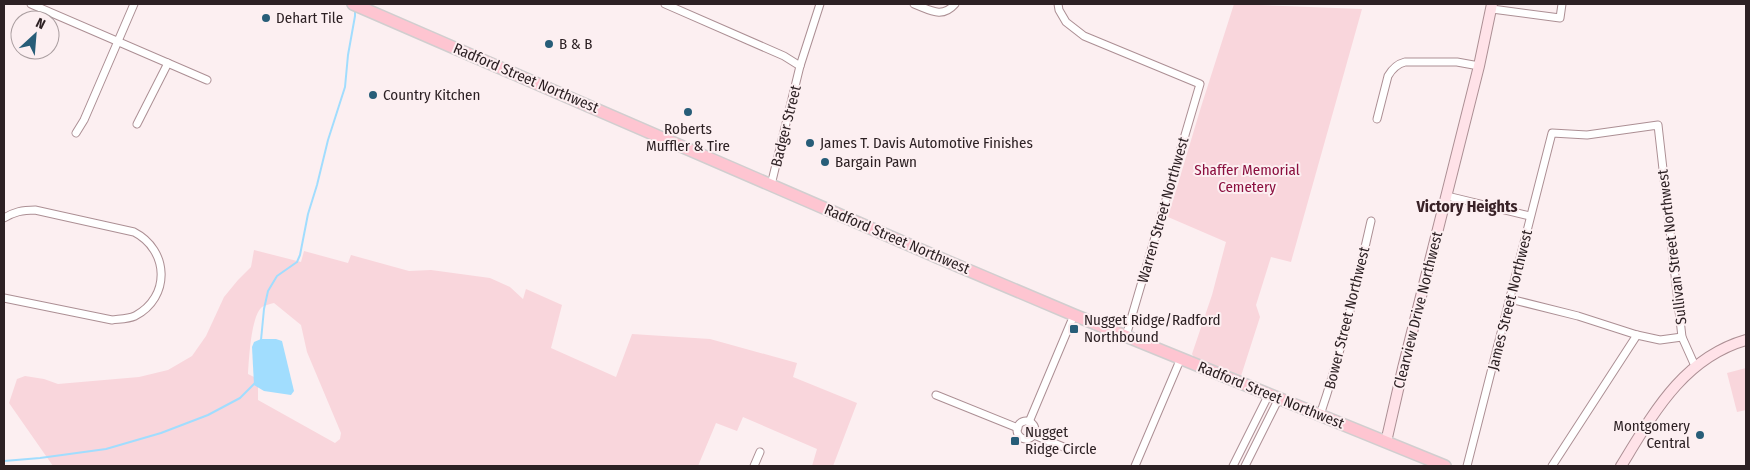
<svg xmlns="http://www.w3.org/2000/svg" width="1750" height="470" font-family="'Fira Sans Condensed',sans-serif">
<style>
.green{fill:#f9d6dc;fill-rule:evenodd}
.water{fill:#a1ddfe}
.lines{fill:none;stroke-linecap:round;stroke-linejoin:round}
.stream{stroke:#a1ddfe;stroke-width:2}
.street-casing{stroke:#ac8f94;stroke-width:9}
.secondary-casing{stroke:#ac8f94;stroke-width:12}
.primary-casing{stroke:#d1cecf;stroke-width:14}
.street{stroke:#fff;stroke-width:7}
.secondary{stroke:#ffe2e8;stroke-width:10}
.primary{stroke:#fec5d1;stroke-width:11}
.poi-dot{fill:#275d78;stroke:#fceff1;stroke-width:2}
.labels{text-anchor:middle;stroke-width:4;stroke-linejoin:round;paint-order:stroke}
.poi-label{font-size:15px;fill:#2d2124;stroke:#fceff1;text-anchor:start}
.street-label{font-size:15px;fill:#2d2124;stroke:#fceff1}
.park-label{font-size:15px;fill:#8b0f3f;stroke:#fceff1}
.neighbourhood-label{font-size:16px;font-weight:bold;fill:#392227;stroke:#fceff1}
</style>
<rect width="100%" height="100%" fill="#fceff1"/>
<g class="green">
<polygon points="1234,4 1362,9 1291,262 1271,257 1256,305 1260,317 1241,376 1194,357 1192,354 1212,295 1226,242 1168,217 1201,107"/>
<path d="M254 250 301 262 304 251 348 263 351 255 409 271 431 270 490 278 510 287 523 299 526 289 562 305 551 348 616 377 632 334 710 339 797 363 793 377 857 403 833 466H812L817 449 743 417 737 431 716 423 698 466H53L9 403 17 379 25 376 44 379 58 384 139 377 168 370 192 356 206 336 224 297 238 280 251 267ZM274 303 301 325 307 352 341 433 340 439 335 443 258 400V379L248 374C249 359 251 316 262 307 265 305 270 304 274 303Z"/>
<polygon points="1746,368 1746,410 1737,412 1727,373"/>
</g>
<polygon class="water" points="261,339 276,339 282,341 294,391 291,395 264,391 254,385 252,347 254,342"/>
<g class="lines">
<g class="stream">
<polyline points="261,340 264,309 268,291 277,276 297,262 300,255 308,214 317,185 328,140 345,87 348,55 355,16 355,9"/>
<polyline points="4,461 40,458 106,449 161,433 208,415 240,398 255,383"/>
</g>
<defs>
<g id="street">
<polyline points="31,4 207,80"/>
<polyline points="665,4 784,56 800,66"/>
<path d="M914 4C930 10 942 19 955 4"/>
<polyline points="1058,4 1059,10 1066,22 1084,36 1200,84 1126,336"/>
<polyline points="1492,9 1560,18 1562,4"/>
<path d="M1377 119 1388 76C1392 69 1397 64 1405 62H1457L1479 66"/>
<polyline points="137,124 168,63"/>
<polyline points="76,133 84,120 134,4"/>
<polyline points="771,185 800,66 820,4"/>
<polyline points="1447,196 1530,216"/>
<path d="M4 218C14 212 22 210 35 210L134 232C169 250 171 297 135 316 128 319 119 319 112 320L4 298"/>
<polyline points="1510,299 1578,316 1637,335 1660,340 1682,337"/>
<polyline points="936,395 1018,428"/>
<path d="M1320 415C1342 351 1356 286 1371 221"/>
<circle cx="1026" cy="430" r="9"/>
<polyline points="1029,422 1074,315"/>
<polyline points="1034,435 1071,450"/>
<polyline points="754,466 760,452"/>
<polyline points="1135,466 1181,358"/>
<polyline points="1233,466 1269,394"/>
<polyline points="1245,466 1279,398"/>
<polyline points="1467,466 1552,133 1587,135 1658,125 1682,337 1695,366"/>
<polyline points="1552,466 1637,335"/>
</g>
<g id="secondary">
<polyline points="1386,442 1403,368 1479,66 1492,4"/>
<path d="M1621 466C1653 414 1683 358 1746 340"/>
</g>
<polyline id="primary" points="353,4 937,257 1074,315 1445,466"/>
</defs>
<use href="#street" class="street-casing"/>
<use href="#secondary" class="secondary-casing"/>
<use href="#primary" class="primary-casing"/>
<use href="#street" class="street"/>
<use href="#secondary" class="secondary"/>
<use href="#primary" class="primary"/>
</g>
<g class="poi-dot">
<circle cx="266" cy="18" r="5"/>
<circle cx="549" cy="44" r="5"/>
<circle cx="373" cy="95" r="5"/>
<circle cx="688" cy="112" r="5"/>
<circle cx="810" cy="143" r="5"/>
<circle cx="825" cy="162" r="5"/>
<rect x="1069" y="324" width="10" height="10" rx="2.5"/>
<circle cx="1700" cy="435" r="5"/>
<rect x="1010" y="436" width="10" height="10" rx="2.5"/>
</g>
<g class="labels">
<g class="poi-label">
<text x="276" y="23">Dehart Tile</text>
<text x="559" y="49">B &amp; B</text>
<text x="383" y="100">Country Kitchen</text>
<text x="688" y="134" text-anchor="middle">Roberts<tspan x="688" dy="17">Muffler &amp; Tire</tspan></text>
<text x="820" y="148">James T. Davis Automotive Finishes</text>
<text x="835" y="167">Bargain Pawn</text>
<text x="1084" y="325">Nugget Ridge/Radford<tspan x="1084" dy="17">Northbound</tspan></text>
<text x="1690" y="431" text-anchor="end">Montgomery<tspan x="1690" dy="17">Central</tspan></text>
<text x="1025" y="437">Nugget<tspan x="1025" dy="17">Ridge Circle</tspan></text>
</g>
<g class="street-label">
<text transform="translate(526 78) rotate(23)" y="5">Radford Street Northwest</text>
<text transform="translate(786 126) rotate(-76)" y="5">Badger Street</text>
<text transform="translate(1163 210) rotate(-74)" y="5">Warren Street Northwest</text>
<text transform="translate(897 239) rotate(23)" y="5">Radford Street Northwest</text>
<text transform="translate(1672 247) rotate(-97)" y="5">Sullivan Street Northwest</text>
<text transform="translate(1510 300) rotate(-76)" y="5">James Street Northwest</text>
<text transform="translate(1418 310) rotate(-76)" y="5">Clearview Drive Northwest</text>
<text transform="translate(1347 318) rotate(-76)" y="5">Bower Street Northwest</text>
<text transform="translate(1271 395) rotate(22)" y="5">Radford Street Northwest</text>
</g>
<g class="park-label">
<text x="1247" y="175">Shaffer Memorial<tspan x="1247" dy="17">Cemetery</tspan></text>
</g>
<g class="neighbourhood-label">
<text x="1467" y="212">Victory Heights</text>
</g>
</g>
<rect width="1750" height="470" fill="none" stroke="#2d2124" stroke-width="10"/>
<g transform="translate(35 35) rotate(26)"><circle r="24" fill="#fceff1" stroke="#a99d9f"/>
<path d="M0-4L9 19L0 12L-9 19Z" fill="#275d78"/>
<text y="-8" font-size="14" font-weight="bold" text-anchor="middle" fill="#2d2124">N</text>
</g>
</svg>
